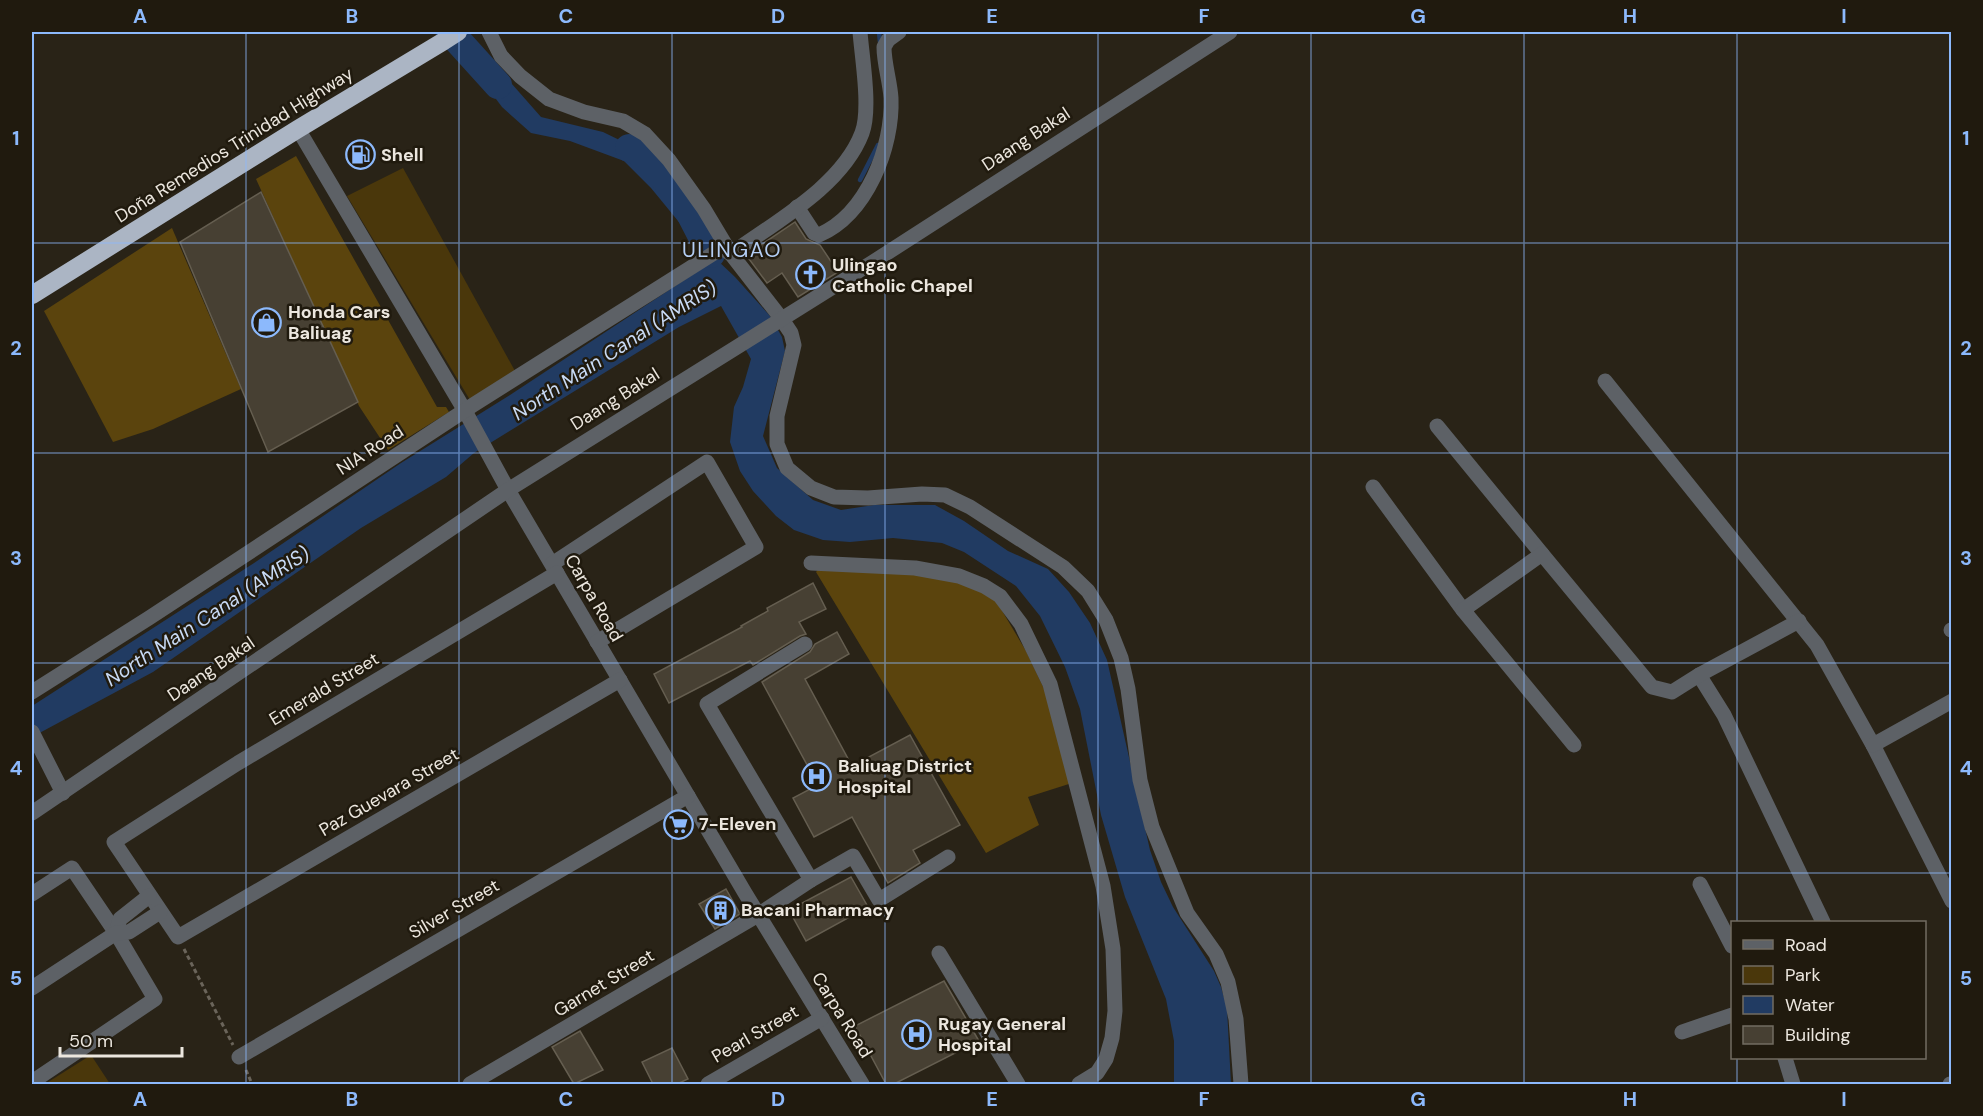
<svg xmlns="http://www.w3.org/2000/svg" width="1983" height="1116" font-family="'DM Sans',sans-serif">
<style>
.green{fill:#4a370b}
.forest{fill:#5b440d}
.water{fill:#213b62}
.lines{fill:none;stroke-linecap:round;stroke-linejoin:round}
.stream{stroke:#213b62;stroke-width:4.5}
.river{stroke:#213b62;stroke-width:28}
.building{fill:#474033;stroke:#655e50;stroke-width:1.5}
.path{stroke:#6a645a;stroke-width:3;stroke-dasharray:4.5 3;stroke-linecap:butt}
.minor{stroke:#5d6166;stroke-width:15}
.highway{stroke:#abb5c4;stroke-width:18}
.grid{fill:none;stroke:#8cb9fc;stroke-width:1.5;stroke-opacity:0.55}
.labels{text-anchor:middle;stroke-width:5;stroke-linejoin:round;paint-order:stroke}
.street-label{font-size:18px;fill:#ece7df;stroke:#201a0e}
.poi-label{font-size:18px;font-weight:bold;fill:#ece7df;stroke:#201a0e;text-anchor:start}
.water-label{font-size:20px;font-style:italic;fill:#c8daf5;stroke:#201a0e}
.quarter-label{font-size:21px;letter-spacing:1.5px;fill:#b4cef4;stroke:#201a0e}
.neatline{fill:none;stroke:#8cb9fc;stroke-width:2}
.grid-label{font-size:20px;text-anchor:middle;font-weight:bold;fill:#8cb9fc}
</style>
<rect width="100%" height="100%" fill="#292317"/>
<g class="green">
<polygon points="403,168 515,371 470,400 347,196"/>
<polygon points="91,1055 110,1084 45,1084"/>
</g>
<g class="forest">
<polygon points="296,156 437,407 446,407 449,412 388,450 359,406 256,179"/>
<polygon points="172,228 241,389 153,429 113,442 44,311"/>
<polygon points="826,561 884,563 989,589 1026,651 1060,722 1072,783 1028,797 1039,825 986,853 816,572"/>
</g>
<polygon class="water" points="482,50 541,117 603,132 642,151 699,227 716,259 735,277 770,316 782,337 785,351 763,436 777,468 813,500 841,510 874,505 935,505 964,521 1008,551 1048,569 1069,592 1090,623 1107,660 1150,850 1161,882 1173,907 1214,971 1221,987 1227,1008 1231,1084 1174,1084 1174,1041 1166,999 1125,897 1101,815 1080,709 1065,667 1040,616 1016,586 964,552 942,543 893,538 850,542 823,540 794,530 776,516 753,491 740,471 730,442 734,407 743,387 751,359 721,306 679,327 474,453 446,477 361,528 153,672 32,737 32,706 257,561 401,463 510,395 707,265 701,249 651,188 624,161 570,141 531,133 502,107 466,59"/>
<g class="lines">
<g class="stream">
<polyline points="879,32 880,42"/>
<polyline points="860,180 878,145"/>
</g>
<g class="river">
<polyline points="450,32 498,85"/>
<polyline points="629,148 638,151 681,196 711,254"/>
</g>
</g>
<g class="building">
<polygon points="261,192 358,402 268,452 180,242"/>
<polygon points="795,222 806,239 820,245 838,272 798,297 782,273 767,283 746,255"/>
<polygon points="813,583 826,609 799,622 806,634 800,636 753,665 750,661 669,703 654,674 742,627 741,626 768,611 767,608"/>
<polygon points="837,632 849,654 805,679 852,766 910,735 960,825 913,850 920,863 888,883 852,817 814,837 793,798 818,785 762,682 810,652 815,644"/>
<polygon points="851,877 868,907 806,941 789,910"/>
<polygon points="726,889 740,914 715,929 699,904"/>
<polygon points="944,981 979,1041 894,1084 886,1084 855,1026"/>
<polygon points="580,1031 603,1070 574,1084 552,1047"/>
<polygon points="672,1048 688,1079 677,1084 653,1084 642,1062"/>
</g>
<g class="lines">
<g class="path">
<polyline points="184,949 233,1045"/>
<polyline points="246,1070 252,1084"/>
</g>
<g class="minor">
<polyline points="489,32 501,56 520,76 549,99 584,112 623,121 645,134 669,160 704,209 731,254 781,318 791,333 794,345 777,416 777,444 787,468 811,488 834,497 868,498 922,494 945,495 970,507 1063,567 1088,591 1106,620 1121,658 1128,689 1140,780 1152,827 1187,913 1216,954 1228,982 1236,1019 1241,1084"/>
<polyline points="298,129 465,411 508,490 745,893 862,1084"/>
<path d="M797 207 814 233 819 235C867 214 893 147 891 98 890 81 884 64 884 47L888 40 899 32"/>
<polyline points="1605,381 1817,645 1873,745 1952,901"/>
<polyline points="1437,426 1542,554"/>
<polyline points="1373,487 1463,610"/>
<polyline points="811,563 915,568 959,576 984,586 1000,596 1021,624 1050,684 1103,886 1113,949 1115,1011 1112,1038 1106,1059 1097,1073 1079,1084"/>
<polyline points="552,564 707,462 756,547 597,642"/>
<polyline points="557,573 238,763 114,842 178,937 620,680"/>
<polyline points="1951,630 1952,630"/>
<polyline points="805,644 707,704 811,880"/>
<polyline points="1699,675 1724,715 1823,922"/>
<path d="M32 692 149 618 473 405 722 248 731 254C775 222 842 186 862 133 871 109 862 58 860 32"/>
<polyline points="32,732 63,793"/>
<polyline points="1574,745 1463,610 1542,554 1652,687 1672,692 1699,675 1799,621"/>
<polyline points="1873,745 1952,701"/>
<polyline points="32,813 508,490 873,262 1230,32"/>
<polyline points="1700,884 1732,946"/>
<polyline points="32,894 72,868 116,933 155,999 32,1082"/>
<polyline points="116,933 120,919 149,896"/>
<polyline points="939,953 1018,1084"/>
<polyline points="32,988 116,933 129,932 160,912"/>
<polyline points="1682,1032 1732,1015"/>
<polyline points="239,1057 688,796"/>
<polyline points="1785,1058 1793,1084"/>
<polyline points="470,1084 758,915 811,880 853,856 879,900 948,857"/>
<polyline points="708,1084 822,1018"/>
<polyline points="1950,1084 1952,1084"/>
</g>
<polyline class="highway" points="32,295 298,129 444,41 458,32"/>
</g>
<path class="grid" d="M246 32V1084M459 32V1084M672 32V1084M885 32V1084M1098 32V1084M1311 32V1084M1524 32V1084M1737 32V922M32 243H1952M32 453H1952M32 663H1952M32 873H1952M1737 1058V1084"/>
<defs>
<symbol id="fuel-ring" viewBox="-11 -11 22 22"><circle r="9.5" fill="#201a0e" stroke="#8cb9fc" stroke-width="1.5"/><path d="M-5.5-6h7V0h2V4h1.3V-2.5L3-4.5l.8-.8L6-3V5H2.5V1h-1V6h-7ZM-4.2-4.7v3.2H.2V-4.7Z" fill="#8cb9fc"/></symbol>
<symbol id="church-ring" viewBox="-11 -11 22 22"><circle r="9.5" fill="#201a0e" stroke="#8cb9fc" stroke-width="1.5"/><path d="M-1.2-6h2.4v3.5h3.3v2.4h-3.3V6h-2.4V-.1h-3.3v-2.4h3.3Z" fill="#8cb9fc"/></symbol>
<symbol id="shop-ring" viewBox="-11 -11 22 22"><circle r="9.5" fill="#201a0e" stroke="#8cb9fc" stroke-width="1.5"/><path d="M-5-2.5h2.3a2.7 3.5 0 0 1 5.4 0H5L5.5 6h-11ZM-1.5-2.5h3a1.5 2.3 0 0 0-3 0Z" fill="#8cb9fc"/></symbol>
<symbol id="hospital-ring" viewBox="-11 -11 22 22"><circle r="9.5" fill="#201a0e" stroke="#8cb9fc" stroke-width="1.5"/><path d="M-5-5h3v3.5h4V-5h3V5h-3V1.5h-4V5h-3Z" fill="#8cb9fc"/></symbol>
<symbol id="supermarket-ring" viewBox="-11 -11 22 22"><circle r="9.5" fill="#201a0e" stroke="#8cb9fc" stroke-width="1.5"/><path d="M-6-5.5h2.5l.6 2H6L4.5 2H-2.5L-4.4-4H-6ZM-1.5 3.2a1.3 1.3 0 1 0 .1 0ZM3 3.2a1.3 1.3 0 1 0 .1 0Z" fill="#8cb9fc"/></symbol>
<symbol id="building-ring" viewBox="-11 -11 22 22"><circle r="9.5" fill="#201a0e" stroke="#8cb9fc" stroke-width="1.5"/><path d="M-4-6H4V6H1V3H-1V6H-4ZM-2.5-4.3h1.7v1.8h-1.7ZM.8-4.3h1.7v1.8H.8ZM-2.5-1h1.7V.8h-1.7ZM.8-1h1.7V.8H.8Z" fill="#8cb9fc"/></symbol>
</defs>
<g fill-rule="evenodd">
<use href="#fuel-ring" x="344" y="138" width="33" height="33"/>
<use href="#church-ring" x="794" y="258" width="33" height="33"/>
<use href="#shop-ring" x="250" y="306" width="33" height="33"/>
<use href="#hospital-ring" x="800" y="760" width="33" height="33"/>
<use href="#supermarket-ring" x="662" y="808" width="33" height="33"/>
<use href="#building-ring" x="704" y="894" width="33" height="33"/>
<use href="#hospital-ring" x="900" y="1018" width="33" height="33"/>
</g>
<g class="labels">
<g class="street-label">
<text transform="translate(1026 139) rotate(-33)" y="6">Daang Bakal</text>
<text transform="translate(234 145) rotate(-32)" y="6">Doña Remedios Trinidad Highway</text>
<text transform="translate(615 399) rotate(-32)" y="6">Daang Bakal</text>
<text transform="translate(370 450) rotate(-33)" y="6">NIA Road</text>
<text transform="translate(594 598) rotate(60)" y="6">Carpa Road</text>
<text transform="translate(211 669) rotate(-34)" y="6">Daang Bakal</text>
<text transform="translate(324 689) rotate(-31)" y="6">Emerald Street</text>
<text transform="translate(389 792) rotate(-30)" y="6">Paz Guevara Street</text>
<text transform="translate(454 909) rotate(-30)" y="6">Silver Street</text>
<text transform="translate(604 983) rotate(-31)" y="6">Garnet Street</text>
<text transform="translate(842 1015) rotate(58)" y="6">Carpa Road</text>
<text transform="translate(755 1034) rotate(-30)" y="6">Pearl Street</text>
</g>
<g class="poi-label">
<text x="381" y="161">Shell</text>
<text x="832" y="271">Ulingao<tspan x="832" dy="21">Catholic Chapel</tspan></text>
<text x="288" y="318">Honda Cars<tspan x="288" dy="21">Baliuag</tspan></text>
<text x="838" y="772">Baliuag District<tspan x="838" dy="21">Hospital</tspan></text>
<text x="699" y="830">7-Eleven</text>
<text x="741" y="916">Bacani Pharmacy</text>
<text x="938" y="1030">Rugay General<tspan x="938" dy="21">Hospital</tspan></text>
</g>
<g class="water-label">
<text transform="translate(614 350) rotate(-33)" y="7">North Main Canal (AMRIS)</text>
<text transform="translate(207 616) rotate(-33)" y="7">North Main Canal (AMRIS)</text>
</g>
<g class="quarter-label">
<text x="732" y="257">ULINGAO</text>
</g>
</g>
<rect width="1983" height="1116" fill="none" stroke="#201a0e" stroke-width="66"/>
<rect x="1731" y="921" width="195" height="138" fill="#201a0e" stroke="#726c62" stroke-width="1.5"/>
<rect x="1743" y="940" width="30" height="9" fill="#5d6166" stroke="#726c62" stroke-width="1.5"/>
<text x="1785" y="951" font-size="18" fill="#ece7df">Road</text>
<rect x="1743" y="966" width="30" height="18" fill="#4a370b" stroke="#726c62" stroke-width="1.5"/>
<text x="1785" y="981" font-size="18" fill="#ece7df">Park</text>
<rect x="1743" y="996" width="30" height="18" fill="#213b62" stroke="#726c62" stroke-width="1.5"/>
<text x="1785" y="1011" font-size="18" fill="#ece7df">Water</text>
<rect x="1743" y="1026" width="30" height="18" fill="#474033" stroke="#726c62" stroke-width="1.5"/>
<text x="1785" y="1041" font-size="18" fill="#ece7df">Building</text>
<path d="M60 1047v9h122v-9" fill="none" stroke="#ece7df" stroke-width="3"/>
<text x="69" y="1047" font-size="18" fill="#ece7df" stroke="#201a0e" stroke-width="4.5" paint-order="stroke">50 m</text>
<rect x="33" y="33" width="1917" height="1050" class="neatline"/>
<g class="grid-label">
<text x="140" y="23">A</text>
<text x="352" y="23">B</text>
<text x="566" y="23">C</text>
<text x="778" y="23">D</text>
<text x="992" y="23">E</text>
<text x="1204" y="23">F</text>
<text x="1418" y="23">G</text>
<text x="1630" y="23">H</text>
<text x="1844" y="23">I</text>
<text x="16" y="145">1</text>
<text x="1966" y="145">1</text>
<text x="16" y="355">2</text>
<text x="1966" y="355">2</text>
<text x="16" y="565">3</text>
<text x="1966" y="565">3</text>
<text x="16" y="775">4</text>
<text x="1966" y="775">4</text>
<text x="16" y="985">5</text>
<text x="1966" y="985">5</text>
<text x="140" y="1106">A</text>
<text x="352" y="1106">B</text>
<text x="566" y="1106">C</text>
<text x="778" y="1106">D</text>
<text x="992" y="1106">E</text>
<text x="1204" y="1106">F</text>
<text x="1418" y="1106">G</text>
<text x="1630" y="1106">H</text>
<text x="1844" y="1106">I</text>
</g>
</svg>
